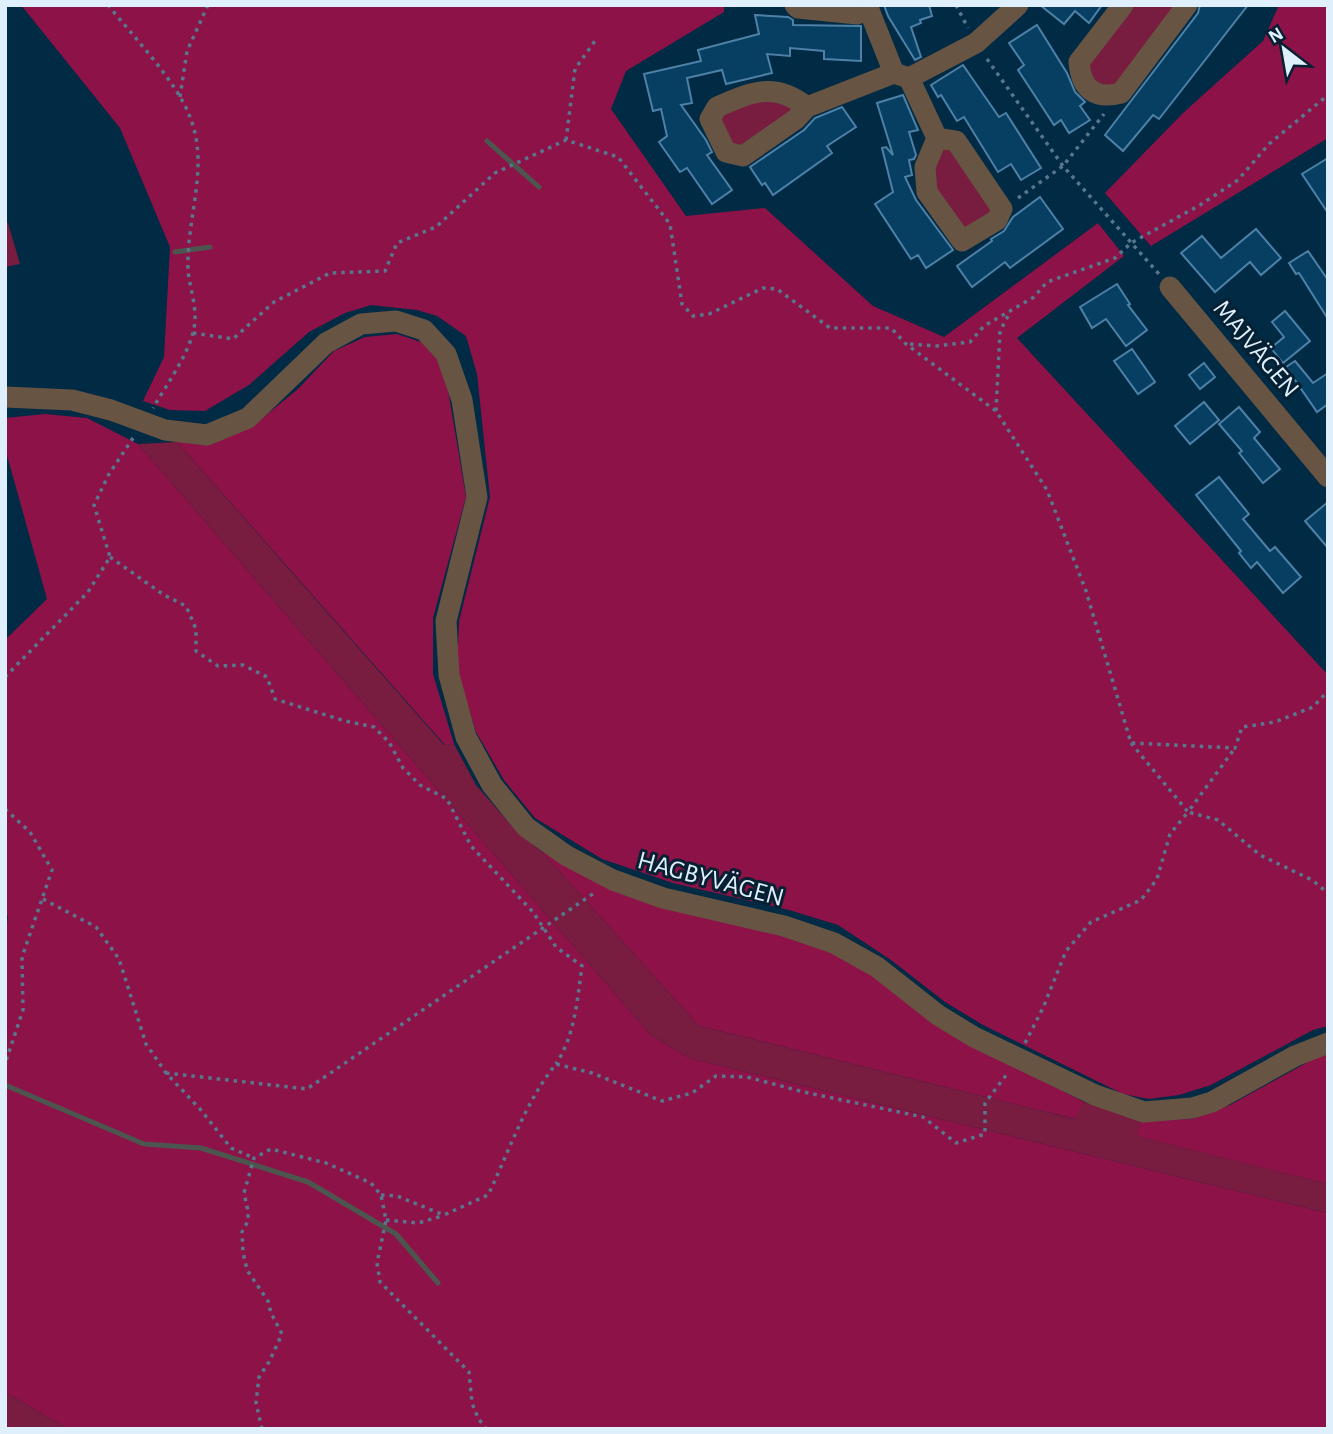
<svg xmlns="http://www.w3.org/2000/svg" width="1333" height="1434" font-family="'Alegreya Sans',sans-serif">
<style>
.green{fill:#781d3f}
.forest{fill:#8d1247}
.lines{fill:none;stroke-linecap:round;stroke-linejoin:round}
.stream{stroke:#4d564e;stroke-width:5}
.building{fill:#063f61;stroke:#4e81a7;stroke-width:2}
.path{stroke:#58778c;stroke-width:3.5;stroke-dasharray:3.5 5;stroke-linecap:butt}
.minor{stroke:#675443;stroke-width:21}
.labels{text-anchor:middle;stroke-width:6;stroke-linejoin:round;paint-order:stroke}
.street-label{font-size:26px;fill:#dfeffb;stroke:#052032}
</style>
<rect width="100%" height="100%" fill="#012a44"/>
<g class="green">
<polygon points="1123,5 1187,5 1121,93 1080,76"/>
<polygon points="792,95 796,119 726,152 717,107"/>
<polygon points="937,138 956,141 1002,209 962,241 927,192"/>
<polygon points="5,223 8,223 20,264 5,267"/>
<polygon points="177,442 444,745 454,744 476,785 518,833 540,850 699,1026 1074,1119 1084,1102 1141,1120 1138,1136 1328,1184 1328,1213 689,1058 651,1035 138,444"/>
<polygon points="5,1392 68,1429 5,1429"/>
</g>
<g class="forest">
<polygon points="21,5 724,5 724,12 626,71 611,109 686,216 765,208 873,306 944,337 1098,223 1124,256 1017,338 1328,675 1328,1026 1313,1030 1211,1085 1179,1095 1149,1099 1123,1094 983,1025 945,1002 891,960 838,925 789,910 673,883 602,859 535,818 504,780 476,732 457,670 459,621 490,497 477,374 466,336 437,316 417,310 371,305 345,313 309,332 249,385 205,411 170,410 143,401 164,357 170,247 120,128"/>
<polygon points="1279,5 1328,5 1328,138 1151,246 1105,193 1183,113 1263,41"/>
<polygon points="397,334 421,342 437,359 447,384 466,497 433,618 433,674 454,744 445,745 177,442 217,441 260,420 298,389 334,351 365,337"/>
<polygon points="45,414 87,418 138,444 651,1035 689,1058 1328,1213 1328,1429 68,1429 5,1392 5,940 8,916 5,913 5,640 47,599 5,448 5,418"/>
<polygon points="540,850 612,890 820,945 880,979 969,1043 1084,1102 1075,1119 699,1026"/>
<polygon points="1328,1051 1328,1184 1137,1136 1141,1120 1192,1119 1230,1105"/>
</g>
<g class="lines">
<g class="stream">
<polyline points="487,141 539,187"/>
<polyline points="175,252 210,247"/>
<polyline points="5,1085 144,1144 201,1148 308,1182 396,1234 438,1283"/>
</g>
</g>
<g class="building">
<polygon points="884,5 929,5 932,16 920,20 921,23 911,27 921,57 915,60 888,16"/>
<polygon points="1040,5 1102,5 1089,23 1075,11 1064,24"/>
<polygon points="1200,5 1248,5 1159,119 1153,115 1123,151 1105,135 1198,13"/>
<polygon points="755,15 788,17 793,20 793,25 861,26 861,61 824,59 824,51 790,48 790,56 767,54 772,73 726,84 722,70 687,78 692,103 681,105 706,140 712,152 707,155 732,190 712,204 687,168 680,172 659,142 667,136 661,109 653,111 644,74 701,61 698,50 759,34"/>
<polygon points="1037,25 1067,73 1075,92 1085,102 1080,106 1090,120 1069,133 1061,120 1054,125 1039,102 1018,70 1024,65 1009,43"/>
<polygon points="963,65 999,117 1006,113 1041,168 1021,180 1011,164 998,172 964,117 957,121 941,95 938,97 931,85"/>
<polygon points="903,95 918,130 909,132 916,155 914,159 909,160 912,175 905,177 916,200 953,250 926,268 918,255 911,259 875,204 893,192 882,148 886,147 893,155 877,103"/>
<polygon points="842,107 856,127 827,146 832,153 773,195 765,183 762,185 750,167 804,130 815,118"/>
<polygon points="1328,158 1328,213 1302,174"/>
<polygon points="1040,197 1063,229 1010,268 1005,262 972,287 957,266 992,241 991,239 1004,231 1013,217"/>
<polygon points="1256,229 1281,258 1261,275 1250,262 1215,292 1181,253 1202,236 1221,258"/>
<polygon points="1308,251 1328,280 1328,319 1299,273 1296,274 1289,263"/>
<polygon points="1117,284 1130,304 1128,305 1147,330 1126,346 1106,319 1092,328 1080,307"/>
<polygon points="1285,311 1310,341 1283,363 1271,348 1284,337 1272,322"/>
<polygon points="1132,349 1155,382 1138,394 1114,361"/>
<polygon points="1295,361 1313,383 1328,373 1328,404 1317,412 1286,367"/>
<polygon points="1204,363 1215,377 1200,389 1189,375"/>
<polygon points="1204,402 1219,420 1190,444 1175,426"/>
<polygon points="1239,407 1260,432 1254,438 1280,469 1263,483 1239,453 1242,451 1219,424"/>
<polygon points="1219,477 1249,514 1243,519 1270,551 1275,547 1301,577 1283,593 1257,562 1251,568 1239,553 1241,551 1196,495"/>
<polygon points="1328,502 1328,548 1305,521"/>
</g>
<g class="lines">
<g class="path">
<path d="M108 5C132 35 177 82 190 117 210 167 186 218 188 270 190 291 199 311 193 333 186 358 166 386 153 408"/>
<polyline points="956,5 968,28"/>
<polyline points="987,59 1063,166 1159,274"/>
<polyline points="180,97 187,51 208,5"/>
<polyline points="566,140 575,69 595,41"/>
<polyline points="1018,198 1063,166 1104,114"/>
<polyline points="193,333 233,339 274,302 330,273 385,271 397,243 436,227 495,173 566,140 618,157 670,224 682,304 693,316 709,314 763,288 777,289 830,328 891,328 906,344 996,411 1047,490 1086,591 1131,743 1235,748 1242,727 1275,722 1313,707 1328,691"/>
<polyline points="910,344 936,346 970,342 984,326 1034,297 1047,282 1115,258 1131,243 1200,205 1238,180 1269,144 1328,95"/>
<polyline points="996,411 1000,331 1009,314"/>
<path d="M110 557 164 595 186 606 196 629V651L218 666 243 665 267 677 275 699 345 721 374 727 389 742 403 768 420 785 447 799 471 846 533 912 556 947 582 966C577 1001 575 1035 556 1064"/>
<polyline points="5,677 88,592 110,557 94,505 109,474 133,438"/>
<polyline points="1131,743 1188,812 1235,748"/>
<polyline points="5,809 30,832 52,870 22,957 23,1010 5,1064"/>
<polyline points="43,899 96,927 119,959 146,1044 166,1073 200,1109 231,1148 254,1158"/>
<polyline points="1025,1043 1043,1008 1066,951 1091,922 1141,900 1157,879 1170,834 1188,812 1218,820 1260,855 1312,880 1328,893"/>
<polyline points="166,1073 307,1089 597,891"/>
<path d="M381 1195 397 1196 444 1215 488 1195C509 1152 525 1102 556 1064L592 1073 662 1101 692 1093 716 1076 747 1077 804 1092 923 1117 956 1143 985 1134V1103L1007 1074"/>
<polyline points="386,1220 418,1223 442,1216"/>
<polyline points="262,1429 256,1403 259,1377 269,1362 282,1334 271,1313 268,1301 247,1270 243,1252 242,1232 248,1221 248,1211 244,1193 254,1158 271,1149 326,1163 371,1183 381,1195 386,1220 377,1263 380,1282 469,1372 472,1403 478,1418 486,1429"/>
</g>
<g class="minor">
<polyline points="795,5 798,8 857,14 868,8"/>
<polyline points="867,5 894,73"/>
<path d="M1123 5 1079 62C1081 89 1095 100 1121 93L1187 5"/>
<polyline points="909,78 937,138 925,167 927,192 962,241 997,220 1002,209 956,141 937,138"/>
<path d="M807 107 796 119 743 156 726 152 710 119 717 107C751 92 775 81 807 107L894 73 909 78 976 43 1018 5"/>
<polyline points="1170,287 1328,477"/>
<polyline points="5,397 72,400 111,410 165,430 207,435 248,418 326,343 361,324 396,321 424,330 446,354 462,400 477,497 446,621 449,675 466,737 492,785 526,827 567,856 613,880 663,898 784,926 834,943 877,967 938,1015 974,1037 1095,1095 1144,1112 1192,1108 1212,1102 1295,1056 1328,1043"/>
</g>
</g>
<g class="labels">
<g class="street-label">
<text transform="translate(1257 348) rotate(50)" y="9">MAJVÄGEN</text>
<text transform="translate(711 878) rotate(15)" y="9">HAGBYVÄGEN</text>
</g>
</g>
<rect width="1333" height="1434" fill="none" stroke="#dfeffb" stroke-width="14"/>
<g transform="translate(1284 49) rotate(329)" stroke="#052032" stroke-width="5" paint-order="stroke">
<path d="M0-5L12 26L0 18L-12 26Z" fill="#dfeffb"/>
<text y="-10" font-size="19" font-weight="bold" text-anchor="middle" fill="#dfeffb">N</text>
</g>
</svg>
